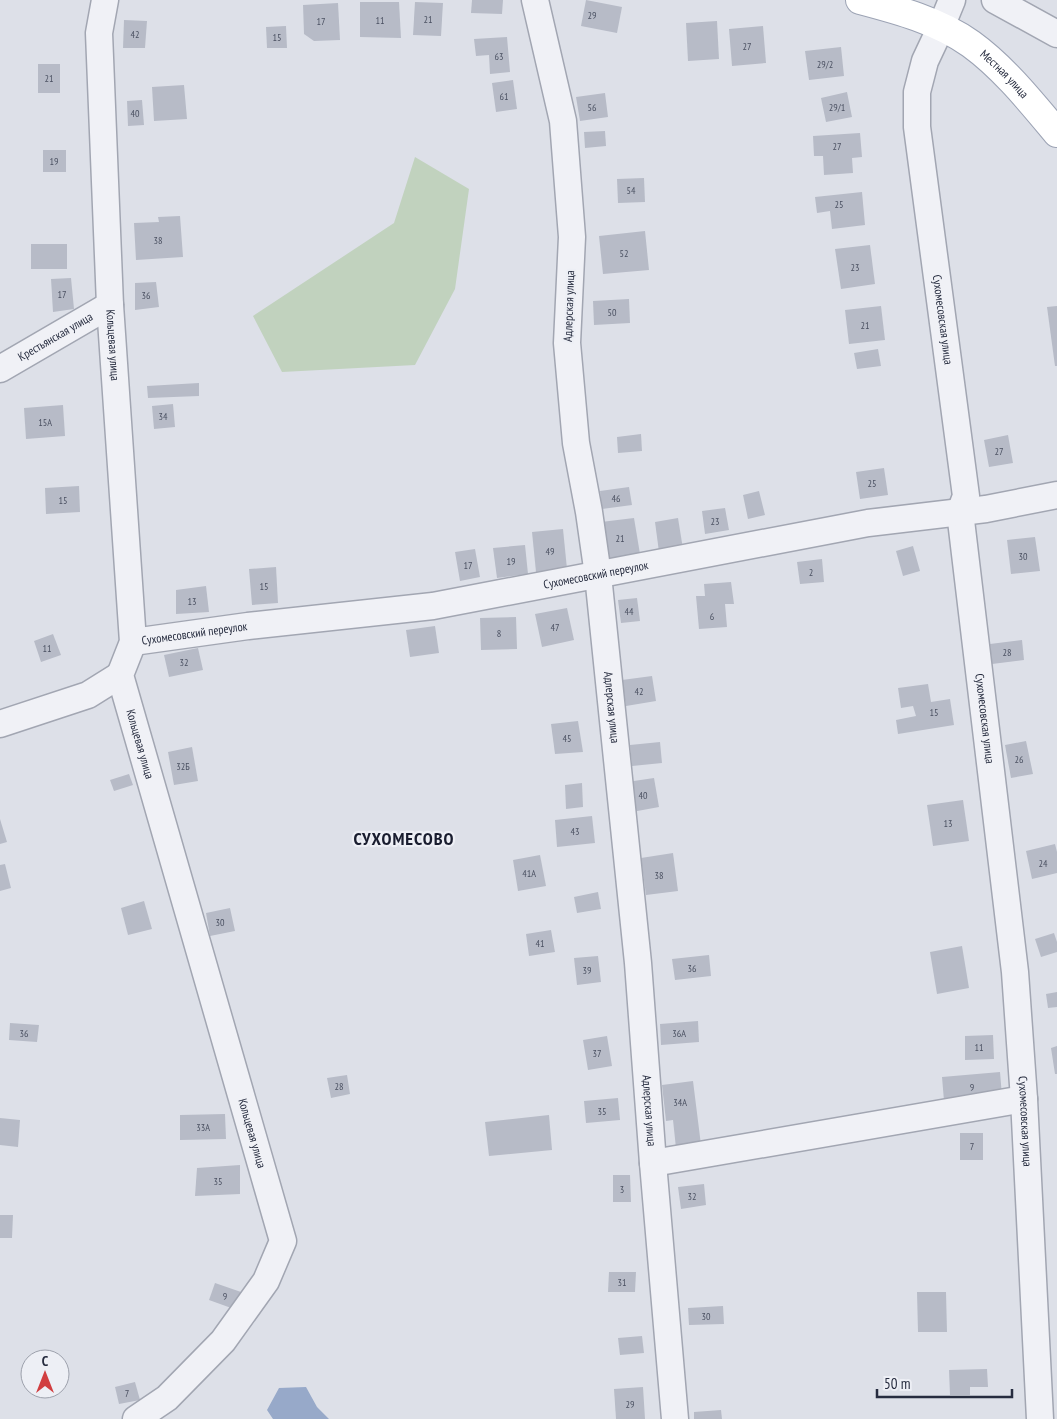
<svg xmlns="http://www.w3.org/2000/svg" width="1057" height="1419" font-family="'PT Sans Narrow',sans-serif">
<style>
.green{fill:#c1d2be}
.water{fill:#97a9c9}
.building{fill:#b7bbc7}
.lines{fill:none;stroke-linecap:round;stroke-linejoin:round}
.minor-casing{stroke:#a2a6b2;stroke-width:29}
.major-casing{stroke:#9ca3b4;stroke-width:30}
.minor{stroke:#f0f1f6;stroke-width:26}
.major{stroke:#fff;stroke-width:28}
.labels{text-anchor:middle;stroke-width:4.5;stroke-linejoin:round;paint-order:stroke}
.number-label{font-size:10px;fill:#4a5061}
.street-label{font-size:12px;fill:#262c3f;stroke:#edeff5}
.district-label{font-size:18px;font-weight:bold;letter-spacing:1px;fill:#191d2f;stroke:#edeff5}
</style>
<rect width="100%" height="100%" fill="#dde0e8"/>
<polygon class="green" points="415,157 469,189 455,289 415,365 282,372 253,316 394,223"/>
<polygon class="water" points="306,1387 317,1407 329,1419 273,1419 267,1410 279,1388"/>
<g class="building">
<polygon points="472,0 503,0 502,14 471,13"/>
<polygon points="586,0 622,7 617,33 581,26"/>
<polygon points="360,2 399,2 401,38 360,37"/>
<polygon points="415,2 443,3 441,36 413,35"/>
<polygon points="338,3 340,40 314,41 304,34 303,5"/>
<polygon points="124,20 147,21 145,48 123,48"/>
<polygon points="717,21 719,59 688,61 686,23"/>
<polygon points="286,26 287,48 267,48 266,27"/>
<polygon points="763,26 766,63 732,66 729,29"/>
<polygon points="507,37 510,72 490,74 489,55 476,56 474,39"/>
<polygon points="841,47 844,76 809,80 805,51"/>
<rect x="38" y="64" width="22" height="29"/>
<polygon points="513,80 517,109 496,112 492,83"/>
<polygon points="184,85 187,119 154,121 152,87"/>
<polygon points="847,92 852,117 826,122 821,98"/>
<polygon points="605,93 608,117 580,121 576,97"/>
<polygon points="142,100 144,125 128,126 127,101"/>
<polygon points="605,131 606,146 585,148 584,132"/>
<polygon points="860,133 862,157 852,158 853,173 824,175 823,156 814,156 813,136"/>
<rect x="43" y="150" width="23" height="22"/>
<polygon points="644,178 645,202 618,203 617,179"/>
<polygon points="862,192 865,225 832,229 830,211 817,213 815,197"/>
<polygon points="180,216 183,257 136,260 134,223 159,222 158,217"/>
<polygon points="645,231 649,270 603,274 599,236"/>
<rect x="31" y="244" width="36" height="25"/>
<polygon points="870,245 875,284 841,289 835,249"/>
<polygon points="71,278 74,309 53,312 51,279"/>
<polygon points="156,282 159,307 135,310 135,283"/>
<polygon points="629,299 630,323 594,325 593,301"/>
<polygon points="881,306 885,340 849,344 845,310"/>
<polygon points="1057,306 1057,366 1055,366 1047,307"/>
<polygon points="878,349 881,366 857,369 854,353"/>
<polygon points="199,383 199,396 148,398 147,386"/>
<polygon points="173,404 175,427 154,429 152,406"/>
<polygon points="63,405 65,436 26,439 24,408"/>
<polygon points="641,434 642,451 618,453 617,437"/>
<polygon points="1008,435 1013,463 989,467 984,440"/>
<polygon points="884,468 888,495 860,499 856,472"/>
<polygon points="79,486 80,512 46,514 45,488"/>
<polygon points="629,487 632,505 602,509 600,491"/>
<polygon points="759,491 765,515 748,519 743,495"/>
<polygon points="725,508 729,530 705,534 702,511"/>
<polygon points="634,518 640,554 605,559 601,522"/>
<polygon points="678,518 683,549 659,552 655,522"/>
<polygon points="563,529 567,569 536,572 532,532"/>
<polygon points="1035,537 1040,571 1011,574 1007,540"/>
<polygon points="525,545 528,574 497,578 493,548"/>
<polygon points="913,546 920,571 903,576 896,551"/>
<polygon points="475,549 480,577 460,581 455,552"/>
<polygon points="822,559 824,582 800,584 797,562"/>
<polygon points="276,567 278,603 252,605 249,569"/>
<polygon points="731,582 734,604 725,604 727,627 699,629 696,596 705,596 704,584"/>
<polygon points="206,586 209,612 176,614 176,590"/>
<polygon points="637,598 640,621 621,623 618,600"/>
<polygon points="567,608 574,640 542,647 535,614"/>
<polygon points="516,617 517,649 481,650 480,618"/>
<polygon points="435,626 439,653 410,657 406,630"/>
<polygon points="53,634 61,655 41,662 34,641"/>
<polygon points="1022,640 1024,660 992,664 990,644"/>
<polygon points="198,648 203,670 169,677 164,655"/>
<polygon points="652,676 656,701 626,706 622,680"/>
<polygon points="928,684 931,702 950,699 954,725 898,734 896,720 916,716 913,706 901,708 898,688"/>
<polygon points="578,721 583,752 555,754 551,724"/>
<polygon points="1026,741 1033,774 1011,778 1005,745"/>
<polygon points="660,742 662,763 632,766 630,745"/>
<polygon points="192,747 198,781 174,785 168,752"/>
<polygon points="129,774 133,785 114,791 110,780"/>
<polygon points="654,778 659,807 632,812 627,782"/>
<polygon points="582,783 583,807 566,809 565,785"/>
<polygon points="963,800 969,841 933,846 927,805"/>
<polygon points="592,816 595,843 557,847 555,820"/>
<polygon points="0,819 7,842 0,844"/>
<polygon points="1055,844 1057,852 1057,873 1032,879 1026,851"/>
<polygon points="673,853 678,891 646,895 641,858"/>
<polygon points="540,855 546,886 518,891 513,860"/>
<polygon points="5,864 11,888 0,891 0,865"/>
<polygon points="598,892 601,909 577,913 574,897"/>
<polygon points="144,901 152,929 128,935 121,908"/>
<polygon points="230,908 235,931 210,936 206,913"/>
<polygon points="551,930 555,952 529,956 526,934"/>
<polygon points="1054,933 1057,942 1057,952 1041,957 1035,939"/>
<polygon points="962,946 969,988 937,994 930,952"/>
<polygon points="709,955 711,976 675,980 672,959"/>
<polygon points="598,956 601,982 577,985 574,958"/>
<polygon points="1057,992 1057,1007 1048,1008 1046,994"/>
<polygon points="698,1021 699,1042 661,1045 660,1024"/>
<polygon points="10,1023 39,1025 37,1042 9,1040"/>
<polygon points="993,1035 994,1059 965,1060 965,1036"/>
<polygon points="607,1036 612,1066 588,1070 583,1040"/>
<polygon points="1057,1046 1057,1074 1055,1074 1051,1048"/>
<polygon points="1000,1072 1002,1096 944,1101 942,1077"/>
<polygon points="347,1075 350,1094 331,1098 327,1078"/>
<polygon points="693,1081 701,1145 676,1148 673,1120 666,1121 662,1085"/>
<polygon points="618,1098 620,1120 586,1123 584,1101"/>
<polygon points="225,1114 226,1139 180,1140 180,1115"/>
<polygon points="549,1115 552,1150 489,1156 485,1122"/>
<polygon points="0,1118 20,1120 18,1147 0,1145"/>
<rect x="960" y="1133" width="23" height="27"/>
<polygon points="240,1165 240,1194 195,1196 197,1168"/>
<polygon points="613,1175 630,1175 631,1202 613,1202"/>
<polygon points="704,1184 706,1205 681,1209 678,1187"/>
<polygon points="0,1215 13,1215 12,1238 0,1238"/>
<polygon points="609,1272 636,1272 635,1292 608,1292"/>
<polygon points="215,1283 241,1292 234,1309 209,1300"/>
<polygon points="917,1292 946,1292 947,1332 918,1332"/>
<polygon points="723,1306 724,1324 689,1325 688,1308"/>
<polygon points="642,1336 644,1353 620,1355 618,1338"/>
<polygon points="987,1369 988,1387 970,1387 970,1395 950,1395 949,1370"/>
<polygon points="135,1382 140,1400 119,1404 115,1387"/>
<polygon points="643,1387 645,1419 616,1419 614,1389"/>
<polygon points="721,1410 722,1419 694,1419 694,1412"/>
</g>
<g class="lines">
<defs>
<g id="minor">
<path id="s1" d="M105 0 99 33 110 305 133 642 120 675 283 1241 266 1281 223 1341 167 1398 136 1419"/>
<path id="s2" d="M535 0 563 121 572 237 567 343 576 443 589 512 598 575 638 963 653 1163 675 1419"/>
<path id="s3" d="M952 0 941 27 925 61 917 92V127L966 496 960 512 1015 972 1024 1099 1040 1419"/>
<polyline points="995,0 1057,34"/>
<path id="s4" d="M0 369 110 305"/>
<path id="s5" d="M133 642 248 626 433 606 868 523 986 509 1057 495"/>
<polyline points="0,724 88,695 120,675"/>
<polyline points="653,1163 1024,1099"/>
</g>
<g id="major">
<path id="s6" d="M860 0C898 10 939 21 971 44 1004 68 1031 102 1057 133"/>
</g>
</defs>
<use href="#minor" class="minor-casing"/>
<use href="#major" class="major-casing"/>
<use href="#minor" class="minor"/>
<use href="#major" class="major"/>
</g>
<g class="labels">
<g class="number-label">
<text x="592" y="19">29</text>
<text x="428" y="23">21</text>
<text x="380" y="24">11</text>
<text x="321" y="25">17</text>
<text x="135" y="38">42</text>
<text x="277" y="41">15</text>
<text x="747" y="50">27</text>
<text x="499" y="60">63</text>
<text x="825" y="68">29/2</text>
<text x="49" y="82">21</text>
<text x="504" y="100">61</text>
<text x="592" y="111">56</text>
<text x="837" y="111">29/1</text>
<text x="135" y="117">40</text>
<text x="837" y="150">27</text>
<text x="54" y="165">19</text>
<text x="631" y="194">54</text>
<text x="839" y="208">25</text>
<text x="158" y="244">38</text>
<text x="624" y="257">52</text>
<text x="855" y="271">23</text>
<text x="62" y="298">17</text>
<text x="146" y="299">36</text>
<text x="612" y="316">50</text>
<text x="865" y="329">21</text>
<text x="163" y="420">34</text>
<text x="45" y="426">15А</text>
<text x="999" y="455">27</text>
<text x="872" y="487">25</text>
<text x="616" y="502">46</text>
<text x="63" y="504">15</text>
<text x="715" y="525">23</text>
<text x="620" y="542">21</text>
<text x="550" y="555">49</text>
<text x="1023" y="560">30</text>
<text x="511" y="565">19</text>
<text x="468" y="569">17</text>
<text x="811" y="576">2</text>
<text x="264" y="590">15</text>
<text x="192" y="605">13</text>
<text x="629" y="615">44</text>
<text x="712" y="620">6</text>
<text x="555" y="631">47</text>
<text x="499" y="637">8</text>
<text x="47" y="652">11</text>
<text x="1007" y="656">28</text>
<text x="184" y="666">32</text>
<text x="639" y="695">42</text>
<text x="934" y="716">15</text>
<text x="567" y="742">45</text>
<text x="1019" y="763">26</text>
<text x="183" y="770">32Б</text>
<text x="643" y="799">40</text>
<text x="948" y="827">13</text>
<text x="575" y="835">43</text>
<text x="1043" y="867">24</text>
<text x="529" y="877">41А</text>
<text x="659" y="879">38</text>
<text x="220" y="926">30</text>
<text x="540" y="947">41</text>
<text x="692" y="972">36</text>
<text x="587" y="974">39</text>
<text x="24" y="1037">36</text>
<text x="679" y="1037">36А</text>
<text x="979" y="1051">11</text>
<text x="597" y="1057">37</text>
<text x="339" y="1090">28</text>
<text x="972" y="1091">9</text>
<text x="680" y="1106">34А</text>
<text x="602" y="1115">35</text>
<text x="203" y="1131">33А</text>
<text x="972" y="1150">7</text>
<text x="218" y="1185">35</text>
<text x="622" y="1193">3</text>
<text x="692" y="1200">32</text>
<text x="622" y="1286">31</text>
<text x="225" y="1300">9</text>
<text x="706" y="1320">30</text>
<text x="127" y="1397">7</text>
<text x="630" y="1408">29</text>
</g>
<g class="street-label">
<text dy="4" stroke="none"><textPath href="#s6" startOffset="165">Местная улица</textPath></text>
<text transform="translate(569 306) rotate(-88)" y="4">Адлерская улица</text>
<text dy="4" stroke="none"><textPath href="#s3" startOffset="328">Сухомесовская улица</textPath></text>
<text dy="4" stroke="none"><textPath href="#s4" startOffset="64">Крестьянская улица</textPath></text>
<text dy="4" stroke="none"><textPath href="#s1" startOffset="346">Кольцевая улица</textPath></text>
<text dy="4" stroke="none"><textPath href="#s5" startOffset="468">Сухомесовский переулок</textPath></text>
<text dy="4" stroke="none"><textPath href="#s5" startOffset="62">Сухомесовский переулок</textPath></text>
<text dy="4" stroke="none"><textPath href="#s2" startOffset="714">Адлерская улица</textPath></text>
<text dy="4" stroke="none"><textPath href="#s3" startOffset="731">Сухомесовская улица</textPath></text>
<text dy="4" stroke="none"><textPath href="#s1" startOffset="751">Кольцевая улица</textPath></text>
<text dy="4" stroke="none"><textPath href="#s2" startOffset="1119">Адлерская улица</textPath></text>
<text dy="4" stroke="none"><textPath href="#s3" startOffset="1136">Сухомесовская улица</textPath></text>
<text dy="4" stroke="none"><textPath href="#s1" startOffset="1156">Кольцевая улица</textPath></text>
</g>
<g class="district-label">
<text x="404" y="845">СУХОМЕСОВО</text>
</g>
</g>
<g transform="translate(45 1374)"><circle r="24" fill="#edeff5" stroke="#9da1ac"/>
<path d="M0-4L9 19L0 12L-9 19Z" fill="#d13e40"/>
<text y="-8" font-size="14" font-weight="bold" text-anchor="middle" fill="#262c3f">С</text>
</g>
<path d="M877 1389v8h135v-8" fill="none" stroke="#262c3f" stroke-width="2.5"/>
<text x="884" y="1389" font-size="15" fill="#262c3f" stroke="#edeff5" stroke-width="4" paint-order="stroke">50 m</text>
</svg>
